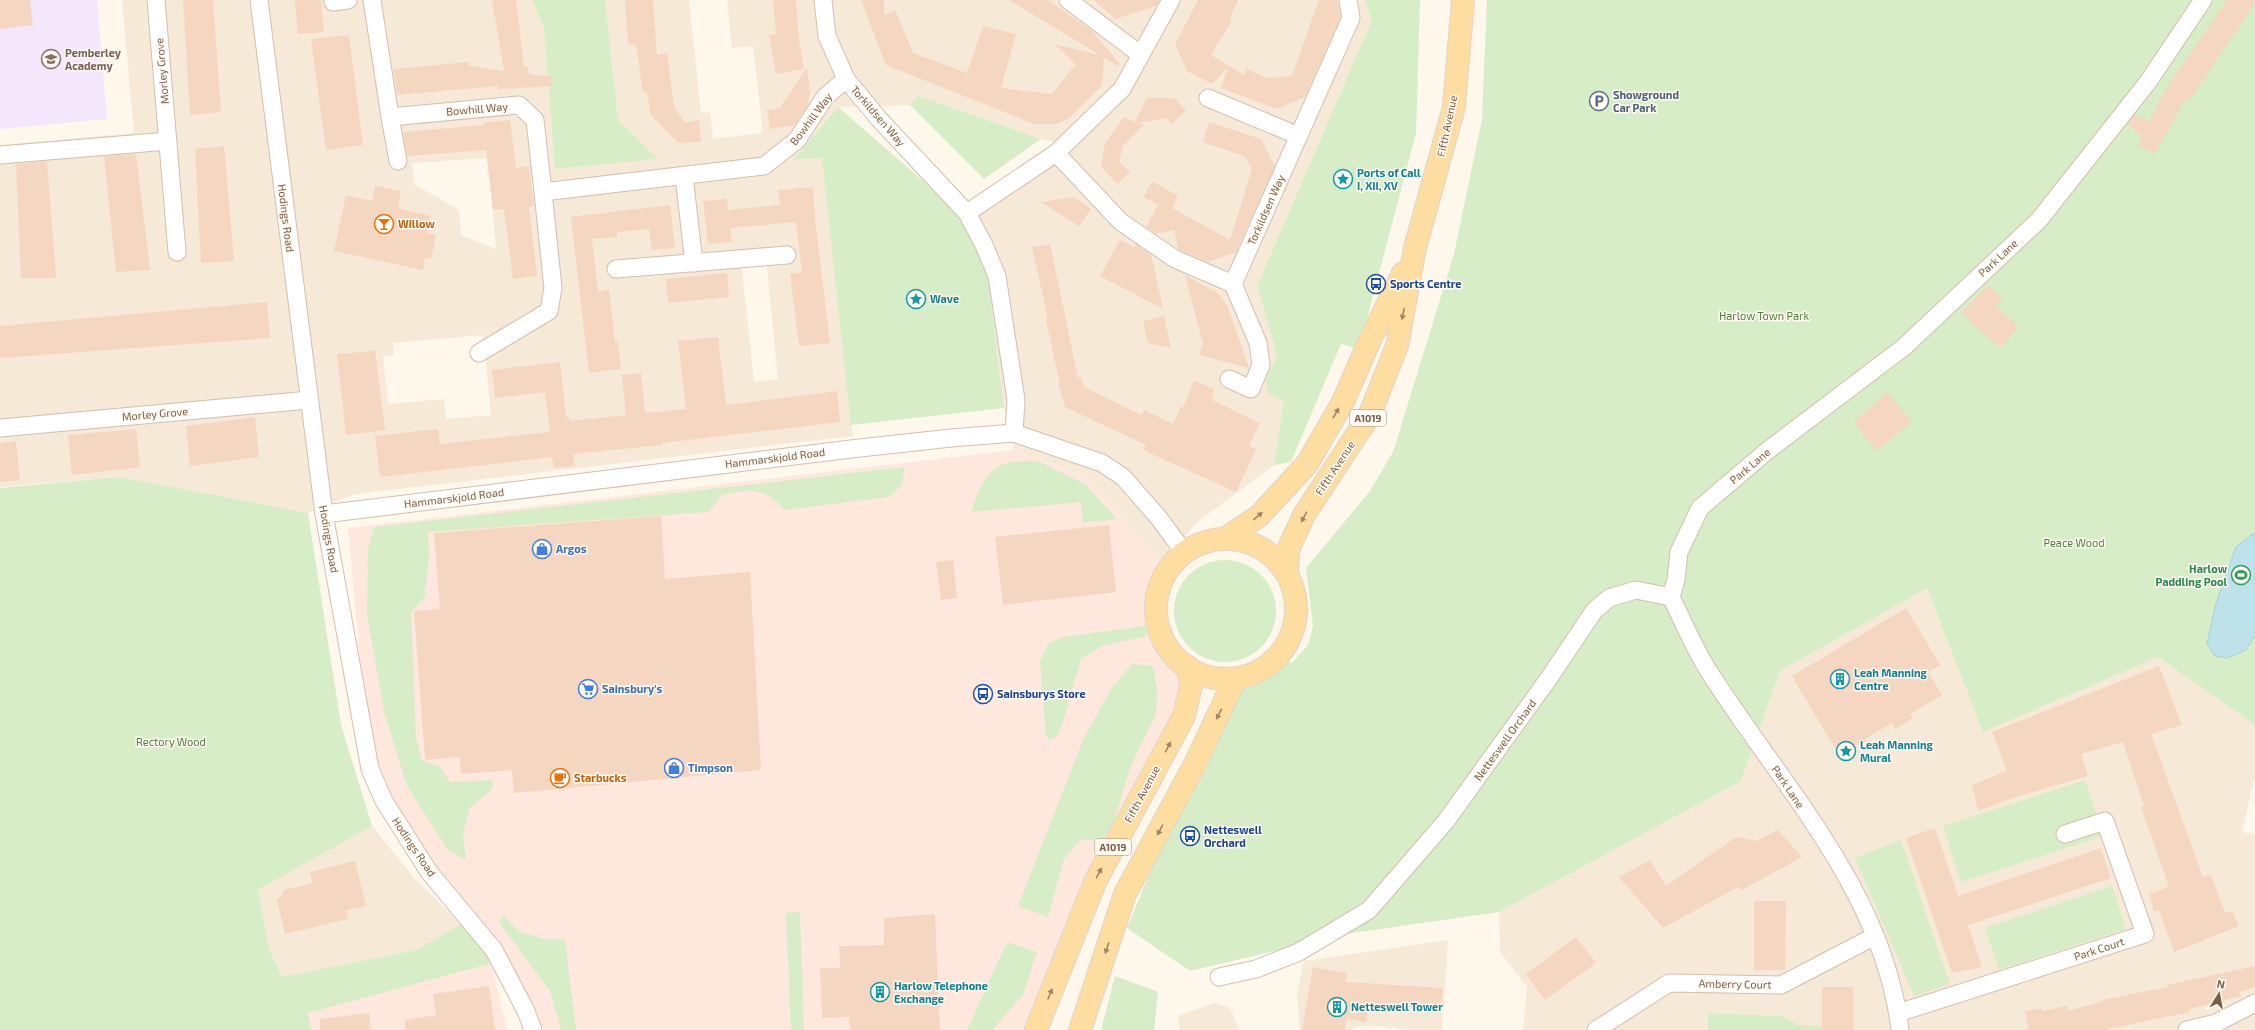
<svg xmlns="http://www.w3.org/2000/svg" width="2255" height="1030" font-family="'Exo 2',sans-serif">
<style>
.residential{fill:#f6e9d8;fill-rule:evenodd}
.commercial{fill:#fee8de}
.education{fill:#f4e7fb}
.green{fill:#d6edc7}
.water{fill:#bde2e9;stroke:#a2d2dc}
.building{fill:#f5d6c0}
.lines{fill:none;stroke-linecap:round;stroke-linejoin:round}
.street-casing{stroke:#d2bfae;stroke-width:19}
.primary-casing{stroke:#ddd5d0;stroke-width:24}
.street{stroke:#fff;stroke-width:17}
.primary{stroke:#fedda1;stroke-width:22}
.oneway{fill:#a28365}
.labels{text-anchor:middle;stroke-width:3;stroke-linejoin:round;paint-order:stroke}
.shield{fill:#fffaf2;stroke:#a38c7d;stroke-width:1}
.shield-label{font-size:10px;font-weight:bold;fill:#7b5d4b}
.education-label{font-size:11px;font-weight:bold;fill:#785e54;stroke:#fffaf2;text-anchor:start}
.street-label{font-size:11px;fill:#7b5d4b;stroke:#fffaf2}
.service-label{font-size:11px;font-weight:bold;fill:#4e5e75;stroke:#fffaf2;text-anchor:start}
.culture-label{font-size:11px;font-weight:bold;fill:#0d838f;stroke:#fffaf2;text-anchor:start}
.food-label{font-size:11px;font-weight:bold;fill:#c56008;stroke:#fffaf2;text-anchor:start}
.transit-label{font-size:11px;font-weight:bold;fill:#164399;stroke:#fffaf2;text-anchor:start}
.park-label{font-size:11px;fill:#507b3f;stroke:#fffaf2}
.shop-label{font-size:11px;font-weight:bold;fill:#366cbe;stroke:#fffaf2;text-anchor:start}
.leisure-label{font-size:11px;font-weight:bold;fill:#27864d;stroke:#fffaf2;text-anchor:end}
</style>
<rect width="100%" height="100%" fill="#fef7eb"/>
<g class="residential">
<path d="M122 0H533L544 28 555 169 657 159 618 120 605 0H689L701 113 710 112 713 139 763 133 753 46 732 48 727 0H1365L1372 20 1257 286 1277 355 1266 379 1284 401 1274 465 1196 523 1162 566 1086 476 1014 450 1004 408 986 261 968 220 1064 144 1041 139 919 97 910 105 838 107 794 160 822 158 853 436 355 494 308 513 120 477 0 487V145L134 133ZM488 158 496 249 461 235 459 210 414 184 412 163ZM375 186 401 191 398 208 431 216 427 233 436 235 431 259 425 257 423 270 346 195 372 201ZM765 249 778 379 754 382 740 251ZM483 335 491 415 446 419 444 399 388 404 383 356 394 355 393 343Z"/>
<polygon points="1927,588 1983,732 2158,657 2255,725 2255,774 2242,832 2255,835 2255,1030 1822,1030 1822,1026 1799,1025 1782,1016 1709,1013 1708,1030 1523,1030 1527,987 1500,952 1499,912 1741,781 1780,671"/>
<polygon points="372,826 414,878 461,924 417,950 282,978 269,949 258,890"/>
<polygon points="1448,940 1442,1030 1412,1030 1373,1026 1355,1027 1354,1030 1300,1030 1297,993 1304,961"/>
<polygon points="1214,1003 1230,1008 1239,1030 1180,1030 1178,1016"/>
</g>
<g class="commercial">
<polygon points="1014,450 1086,476 1162,566 1160,633 1188,667 1191,686 1036,1030 531,1030 464,914 370,769 348,528"/>
<polygon points="491,964 507,1030 310,1030 306,1013"/>
</g>
<polygon class="education" points="0,0 97,0 107,119 0,129"/>
<g class="green">
<polygon points="533,0 605,0 618,120 658,159 555,169 544,29"/>
<polygon points="1365,0 1420,0 1416,133 1359,349 1341,344 1291,462 1274,465 1284,401 1268,393 1266,379 1277,355 1257,286 1372,20"/>
<polygon points="1487,0 2255,0 2255,725 2158,657 1983,732 1927,588 1780,671 1741,781 1499,912 1345,934 1190,971 1127,928 1195,764 1235,679 1264,670 1267,665 1293,662 1308,645 1313,626 1306,568 1370,491 1393,452 1454,254 1482,119"/>
<polygon points="918,96 1041,139 984,179 910,105"/>
<polygon points="838,107 968,220 986,261 1004,408 851,425 822,158 793,160"/>
<path d="M1038 461 1085 484 1117 519 1083 523 1081 502 971 512C976 497 983 476 998 467 1008 460 1026 461 1038 461Z"/>
<path d="M905 467 902 485 889 497 785 510C765 487 750 489 722 495L709 512 428 532 429 558 425 597 411 613 416 738 422 760 440 767 450 782 492 780 493 788 469 809 463 834 466 860 448 850 407 786 384 712 367 614 368 549 374 527Z"/>
<polygon points="120,477 308,513 341,725 372,826 258,890 269,949 282,977 417,950 461,924 497,962 308,1013 311,1030 0,1030 0,488"/>
<circle cx="1225" cy="611" r="51"/>
<polygon points="1146,626 1147,636 1102,646 1081,659 1062,725 1057,736 1050,741 1046,736 1040,661 1048,644 1063,637"/>
<polygon points="1132,664 1153,666 1157,689 1156,714 1130,768 1112,828 1100,842 1081,839 1064,859 1048,917 1018,906 1083,740 1111,689"/>
<polygon points="2085,780 2104,836 1961,882 1943,826"/>
<polygon points="1901,840 1950,984 1914,996 1855,858"/>
<polygon points="2112,886 2126,929 1999,970 1985,928"/>
<polygon points="800,912 804,1030 791,1030 786,913"/>
<polygon points="504,916 518,931 544,939 565,939 576,1030 561,1030 550,991 499,922"/>
<polygon points="1007,942 1037,952 1023,995 992,1030 967,1030"/>
<polygon points="1115,976 1158,992 1154,1030 1101,1030"/>
<polygon points="1708,1013 1782,1016 1799,1025 1822,1026 1822,1030 1708,1030"/>
</g>
<polygon class="water" points="2255,534 2255,635 2246,650 2227,658 2215,656 2207,644 2216,603 2236,547 2251,535"/>
<g class="building">
<polygon points="0,0 30,0 33,25 0,29"/>
<polygon points="183,0 213,0 221,112 190,115"/>
<polygon points="295,0 321,0 324,32 298,34"/>
<polygon points="492,0 516,0 524,67 528,66 529,74 553,77 552,86 498,89 498,86 397,95 394,69 469,62 469,66 504,71"/>
<polygon points="625,0 653,0 657,55 667,53 674,107 685,123 699,120 701,142 678,143 651,115 647,92 643,92 636,44 628,45"/>
<polygon points="773,0 796,0 799,41 804,69 776,74 769,35 776,34"/>
<polygon points="861,0 884,0 884,15 895,10 913,53 967,73 983,26 1016,34 1001,88 1052,94 1076,64 1054,44 1100,55 1009,0 1048,0 1093,32 1120,64 1118,66 1104,58 1102,85 1069,118 1057,124 1034,124 886,65"/>
<polygon points="1094,0 1160,0 1156,6 1115,19"/>
<polygon points="1198,0 1238,0 1230,18 1232,20 1211,55 1244,75 1246,69 1267,78 1292,76 1319,0 1338,0 1341,17 1305,97 1277,109 1221,88 1228,67 1212,84 1187,71 1175,44"/>
<polygon points="2227,0 2255,0 2255,3 2189,101 2186,99 2154,154 2138,145 2142,136 2128,124 2135,115 2149,122 2167,87"/>
<polygon points="349,35 363,145 326,150 311,39"/>
<polygon points="807,67 810,94 808,105 795,125 770,129 767,110 780,108"/>
<polygon points="1147,98 1174,98 1186,110 1172,124 1166,118 1138,123 1144,125 1123,146 1119,161 1130,172 1117,184 1101,166 1105,143 1124,117 1135,122"/>
<polygon points="510,120 516,168 529,166 534,206 529,207 537,276 513,279 504,209 493,210 486,150 407,156 403,132 483,125 482,123"/>
<polygon points="1209,122 1261,139 1275,166 1236,252 1208,262 1178,249 1174,230 1156,234 1146,227 1158,205 1144,197 1152,181 1178,196 1172,208 1230,240 1252,169 1244,156 1203,142"/>
<polygon points="224,146 234,261 201,263 195,149"/>
<polygon points="136,154 150,270 116,272 104,156"/>
<polygon points="47,161 56,278 21,278 16,164"/>
<polygon points="375,186 401,191 398,208 431,216 427,233 436,235 431,259 425,258 423,270 334,251 346,195 372,201"/>
<polygon points="813,187 815,220 830,343 799,346 790,274 802,272 796,222 730,228 732,242 708,244 703,201 727,199 728,210 780,205 778,190"/>
<polygon points="1074,197 1091,209 1079,226 1041,202"/>
<polygon points="670,205 675,248 652,250 649,229 617,232 617,237 592,239 598,291 609,290 615,342 618,342 621,369 589,373 571,217"/>
<polygon points="1120,240 1134,247 1136,244 1151,255 1163,309 1100,276"/>
<polygon points="1050,244 1078,378 1081,377 1084,387 1141,415 1144,410 1173,424 1182,405 1183,409 1194,380 1214,389 1212,400 1260,423 1249,446 1256,449 1236,492 1143,450 1146,445 1065,407 1058,384 1060,384 1046,319 1048,319 1032,247"/>
<polygon points="727,273 729,297 668,303 666,279"/>
<polygon points="1185,275 1218,293 1227,305 1249,368 1199,355 1203,344"/>
<polygon points="1988,285 2003,300 1996,306 2019,327 2000,348 1961,313"/>
<polygon points="267,302 270,338 0,358 0,326"/>
<polygon points="1164,316 1171,348 1148,343 1143,321"/>
<polygon points="718,337 726,405 837,391 840,422 662,443 662,445 573,454 575,466 554,468 552,457 380,477 375,436 438,429 440,444 550,432 545,392 495,398 492,370 560,362 566,417 569,417 570,421 626,415 622,375 641,373 645,413 686,409 678,341"/>
<polygon points="375,351 385,430 346,435 337,354"/>
<polygon points="1887,392 1912,422 1876,451 1854,422"/>
<polygon points="255,417 259,457 190,466 186,426"/>
<polygon points="136,429 140,467 72,475 68,435"/>
<polygon points="16,441 20,480 0,482 0,443"/>
<polygon points="661,516 665,579 750,572 761,770 514,793 512,770 461,774 459,757 425,760 414,611 440,609 434,533"/>
<polygon points="1109,525 1116,592 1003,605 995,537"/>
<polygon points="953,560 957,598 941,600 936,562"/>
<polygon points="1906,608 1940,665 1928,672 1942,695 1910,714 1913,718 1895,729 1892,723 1839,755 1792,676"/>
<polygon points="2159,666 2182,725 2151,734 2203,877 2211,875 2225,913 2232,911 2239,926 2174,952 2159,910 2154,912 2149,894 2169,887 2141,807 2144,806 2123,742 2081,754 2088,776 2016,797 1978,811 1972,785 2007,771 1992,732"/>
<polygon points="1935,828 1958,896 2101,848 2111,878 1968,925 1982,967 1952,973 1906,838"/>
<polygon points="1778,830 1802,857 1742,890 1738,887 1663,928 1619,877 1650,860 1666,886 1736,837 1756,841"/>
<polygon points="355,861 366,906 346,910 348,919 285,934 277,899 282,896 284,890 313,883 310,872"/>
<polygon points="1754,901 1786,901 1785,970 1754,970"/>
<polygon points="935,914 940,1030 850,1030 849,1017 822,1018 820,968 840,968 839,946 884,945 884,918"/>
<polygon points="1576,937 1596,963 1545,1000 1526,974"/>
<polygon points="2255,966 2255,987 2240,992 2241,996 2189,1009 2190,1012 2103,1030 2029,1030 2025,1011 2042,1008 2042,1011 2067,1006 2068,1011 2102,1002 2102,1000 2167,987 2167,985"/>
<polygon points="1313,967 1347,973 1346,982 1443,988 1440,1010 1369,1004 1366,1022 1347,1018 1345,1030 1302,1030"/>
<polygon points="489,986 495,1030 405,1030 405,1020 436,1015 433,994"/>
<rect x="1822" y="987" width="31" height="43"/>
<polygon points="369,1013 371,1030 320,1030 320,1019"/>
</g>
<g class="lines">
<defs>
<g id="street">
<polyline points="156,0 177,252"/>
<polyline points="259,0 324,514 370,769 384,801 429,872 494,950 526,1011 533,1030"/>
<polyline points="372,0 390,117"/>
<polyline points="823,0 827,36 846,79 879,119 967,213 984,245 997,276 1016,400 1014,433"/>
<polyline points="1068,0 1141,55"/>
<polyline points="333,2 348,0"/>
<polyline points="1208,98 1299,136"/>
<polyline points="1056,153 1121,222 1175,259 1233,284 1351,18 1348,0"/>
<polyline points="0,155 168,141"/>
<polyline points="398,161 390,117 519,105 535,120 543,192 764,166 797,140 825,97 846,79"/>
<polyline points="684,176 694,263"/>
<polyline points="967,213 1056,153 1122,89 1171,0"/>
<polyline points="616,269 787,255"/>
<polyline points="479,353 549,311 553,288 543,192"/>
<polyline points="1229,379 1251,389 1261,365 1258,343 1233,284"/>
<polyline points="0,428 309,400"/>
<polyline points="324,514 851,449 951,438 1014,433 1102,463 1123,477 1158,517 1184,552"/>
<polyline points="1219,977 1256,969 1299,952 1369,910 1446,821 1549,678 1594,611 1609,598 1636,590 1671,597"/>
<polyline points="1898,1013 2145,934 2105,821 2065,834"/>
<polyline points="1596,1030 1669,983 1781,985 1875,936"/>
<path d="M1900 1030C1884 891 1780 784 1708 670 1694 648 1683 621 1671 597L1676 580 1679 552 1700 508 1767 451 1904 347 2039 220 2148 82 2203 0"/>
<polyline points="2187,1030 2216,1023 2255,1003"/>
</g>
<g id="primary">
<polyline points="1226,538 1259,516 1307,464 1343,402 1369,342 1403,273"/>
<circle cx="1226" cy="609" r="70"/>
<polyline points="1287,573 1288,550 1304,515 1369,416 1397,346 1415,248 1454,107 1463,0"/>
<polyline points="1036,1030 1096,880 1184,716 1191,686 1188,667"/>
<polyline points="1080,1030 1125,894 1195,764 1235,679"/>
</g>
</defs>
<use href="#street" class="street-casing"/>
<use href="#primary" class="primary-casing"/>
<use href="#street" class="street"/>
<use href="#primary" class="primary"/>
</g>
<defs><path id="oneway-solid" d="M-6-.8H1V-3.2L6.5 0L1 3.2V.8H-6Z"/></defs>
<g class="oneway">
<use href="#oneway-solid" transform="translate(1403 314) rotate(101)"/>
<use href="#oneway-solid" transform="translate(1336 413) rotate(-60)"/>
<use href="#oneway-solid" transform="translate(1258 516) rotate(-40)"/>
<use href="#oneway-solid" transform="translate(1304 517) rotate(118)"/>
<use href="#oneway-solid" transform="translate(1219 714) rotate(116)"/>
<use href="#oneway-solid" transform="translate(1168 747) rotate(-62)"/>
<use href="#oneway-solid" transform="translate(1160 830) rotate(118)"/>
<use href="#oneway-solid" transform="translate(1099 873) rotate(-62)"/>
<use href="#oneway-solid" transform="translate(1107 948) rotate(108)"/>
<use href="#oneway-solid" transform="translate(1050 994) rotate(-68)"/>
</g>
<defs>
<symbol id="school-ring" viewBox="-11 -11 22 22"><circle r="9.5" fill="#fffaf2" stroke="#8d6e63" stroke-width="1.5"/><path d="M0-5L7-2L0 1L-7-2ZM-4 1L0 2.5L4 1V4Q0 6-4 4Z" fill="#8d6e63"/></symbol>
<symbol id="parking-ring" viewBox="-11 -11 22 22"><circle r="9.5" fill="#fffaf2" stroke="#5c6f8a" stroke-width="1.5"/><path d="M-3.5-5.5H1a3.5 3.5 0 0 1 0 7H-1V5.5H-3.5ZM-1-3.4V-.6H.8a1.4 1.4 0 0 0 0-2.8Z" fill="#5c6f8a"/></symbol>
<symbol id="sight-ring" viewBox="-11 -11 22 22"><circle r="9.5" fill="#fffaf2" stroke="#0f9aa8" stroke-width="1.5"/><path d="M0-6L1.8-2.2L6-1.7L2.9 1.2L3.7 5.4L0 3.3L-3.7 5.4L-2.9 1.2L-6-1.7L-1.8-2.2Z" fill="#0f9aa8"/></symbol>
<symbol id="bar-ring" viewBox="-11 -11 22 22"><circle r="9.5" fill="#fffaf2" stroke="#e8710a" stroke-width="1.5"/><path d="M-6-5H6L.8 .8V4.5H3.5V6h-7V4.5H-.8V.8Z" fill="#e8710a"/></symbol>
<symbol id="bus-ring" viewBox="-11 -11 22 22"><circle r="9.5" fill="#fffaf2" stroke="#1a4fb4" stroke-width="1.5"/><path d="M-5-6H5V4H4V6H2V4H-2V6H-4V4H-5ZM-3.5-4V0h7V-4ZM-3.5 1.2v1.5H-2V1.2ZM2 1.2v1.5H3.5V1.2Z" fill="#1a4fb4"/></symbol>
<symbol id="shop-ring" viewBox="-11 -11 22 22"><circle r="9.5" fill="#fffaf2" stroke="#3f7fe0" stroke-width="1.5"/><path d="M-5-2.5h2.3a2.7 3.5 0 0 1 5.4 0H5L5.5 6h-11ZM-1.5-2.5h3a1.5 2.3 0 0 0-3 0Z" fill="#3f7fe0"/></symbol>
<symbol id="stadium-ring" viewBox="-11 -11 22 22"><circle r="9.5" fill="#fffaf2" stroke="#2e9e5b" stroke-width="1.5"/><path d="M0-5a6.5 5 0 1 0 0 10a6.5 5 0 1 0 0-10ZM-3.5-1.8h7v3.6h-7Z" fill="#2e9e5b"/></symbol>
<symbol id="building-ring" viewBox="-11 -11 22 22"><circle r="9.5" fill="#fffaf2" stroke="#0f9aa8" stroke-width="1.5"/><path d="M-4-6H4V6H1V3H-1V6H-4ZM-2.5-4.3h1.7v1.8h-1.7ZM.8-4.3h1.7v1.8H.8ZM-2.5-1h1.7V.8h-1.7ZM.8-1h1.7V.8H.8Z" fill="#0f9aa8"/></symbol>
<symbol id="supermarket-ring" viewBox="-11 -11 22 22"><circle r="9.5" fill="#fffaf2" stroke="#3f7fe0" stroke-width="1.5"/><path d="M-6-5.5h2.5l.6 2H6L4.5 2H-2.5L-4.4-4H-6ZM-1.5 3.2a1.3 1.3 0 1 0 .1 0ZM3 3.2a1.3 1.3 0 1 0 .1 0Z" fill="#3f7fe0"/></symbol>
<symbol id="cafe-ring" viewBox="-11 -11 22 22"><circle r="9.5" fill="#fffaf2" stroke="#e8710a" stroke-width="1.5"/><path d="M-5.5-4.5H6V0H3Q3 3.5 0 3.5H-2.5Q-5.5 3.5-5.5 0ZM3-3.2v2h1.7v-2ZM-6 4.5H4V6H-6Z" fill="#e8710a"/></symbol>
</defs>
<g fill-rule="evenodd">
<use href="#school-ring" x="40" y="48" width="22" height="22"/>
<use href="#parking-ring" x="1588" y="90" width="22" height="22"/>
<use href="#sight-ring" x="1332" y="168" width="22" height="22"/>
<use href="#bar-ring" x="373" y="213" width="22" height="22"/>
<use href="#bus-ring" x="1365" y="273" width="22" height="22"/>
<use href="#sight-ring" x="905" y="288" width="22" height="22"/>
<use href="#shop-ring" x="531" y="538" width="22" height="22"/>
<use href="#stadium-ring" x="2230" y="564" width="22" height="22"/>
<use href="#building-ring" x="1829" y="668" width="22" height="22"/>
<use href="#supermarket-ring" x="577" y="678" width="22" height="22"/>
<use href="#bus-ring" x="972" y="683" width="22" height="22"/>
<use href="#sight-ring" x="1835" y="740" width="22" height="22"/>
<use href="#shop-ring" x="663" y="757" width="22" height="22"/>
<use href="#cafe-ring" x="549" y="767" width="22" height="22"/>
<use href="#bus-ring" x="1179" y="825" width="22" height="22"/>
<use href="#building-ring" x="869" y="981" width="22" height="22"/>
<use href="#building-ring" x="1326" y="996" width="22" height="22"/>
</g>
<g class="labels">
<g class="shield">
<rect x="1350" y="410" width="36" height="16" rx="3"/>
<rect x="1095" y="839" width="36" height="16" rx="3"/>
</g>
<g class="shield-label">
<text x="1368" y="422">A1019</text>
<text x="1113" y="851">A1019</text>
</g>
<g class="education-label">
<text x="65" y="57">Pemberley<tspan x="65" dy="13">Academy</tspan></text>
</g>
<g class="street-label">
<text transform="translate(162 71) rotate(-95)" y="4">Morley Grove</text>
<text transform="translate(477 109) rotate(-5)" y="4">Bowhill Way</text>
<text transform="translate(878 116) rotate(49)" y="4">Torkildsen Way</text>
<text transform="translate(811 119) rotate(-53)" y="4">Bowhill Way</text>
<text transform="translate(1447 126) rotate(-78)" y="4">Fifth Avenue</text>
<text transform="translate(1266 210) rotate(-66)" y="4">Torkildsen Way</text>
<text transform="translate(286 218) rotate(83)" y="4">Hodings Road</text>
<text transform="translate(1998 258) rotate(-43)" y="4">Park Lane</text>
<text transform="translate(155 414) rotate(-5)" y="4">Morley Grove</text>
<text transform="translate(775 458) rotate(-7)" y="4">Hammarskjold Road</text>
<text transform="translate(1750 466) rotate(-40)" y="4">Park Lane</text>
<text transform="translate(1335 468) rotate(-57)" y="4">Fifth Avenue</text>
<text transform="translate(454 498) rotate(-7)" y="4">Hammarskjold Road</text>
<text transform="translate(329 539) rotate(80)" y="4">Hodings Road</text>
<text transform="translate(1505 740) rotate(-54)" y="4">Netteswell Orchard</text>
<text transform="translate(1788 787) rotate(56)" y="4">Park Lane</text>
<text transform="translate(1142 794) rotate(-62)" y="4">Fifth Avenue</text>
<text transform="translate(414 847) rotate(56)" y="4">Hodings Road</text>
<text transform="translate(2099 949) rotate(-18)" y="4">Park Court</text>
<text transform="translate(1735 984) rotate(1)" y="4">Amberry Court</text>
</g>
<g class="service-label">
<text x="1613" y="99">Showground<tspan x="1613" dy="13">Car Park</tspan></text>
</g>
<g class="culture-label">
<text x="1357" y="177">Ports of Call<tspan x="1357" dy="13">I, XII, XV</tspan></text>
<text x="930" y="303">Wave</text>
<text x="1854" y="677">Leah Manning<tspan x="1854" dy="13">Centre</tspan></text>
<text x="1860" y="749">Leah Manning<tspan x="1860" dy="13">Mural</tspan></text>
<text x="894" y="990">Harlow Telephone<tspan x="894" dy="13">Exchange</tspan></text>
<text x="1351" y="1011">Netteswell Tower</text>
</g>
<g class="food-label">
<text x="398" y="228">Willow</text>
<text x="574" y="782">Starbucks</text>
</g>
<g class="transit-label">
<text x="1390" y="288">Sports Centre</text>
<text x="997" y="698">Sainsburys Store</text>
<text x="1204" y="834">Netteswell<tspan x="1204" dy="13">Orchard</tspan></text>
</g>
<g class="park-label">
<text x="1764" y="320">Harlow Town Park</text>
<text x="2074" y="547">Peace Wood</text>
<text x="171" y="746">Rectory Wood</text>
</g>
<g class="shop-label">
<text x="556" y="553">Argos</text>
<text x="602" y="693">Sainsbury's</text>
<text x="688" y="772">Timpson</text>
</g>
<g class="leisure-label">
<text x="2227" y="573">Harlow<tspan x="2227" dy="13">Paddling Pool</tspan></text>
</g>
</g>
<g transform="translate(2219 994) rotate(11)" stroke="#fffaf2" stroke-width="3" paint-order="stroke">
<path d="M0-3L7 15L0 10L-7 15Z" fill="#7b5d4b"/>
<text y="-6" font-size="11" font-weight="bold" text-anchor="middle" fill="#7b5d4b">N</text>
</g>
</svg>
